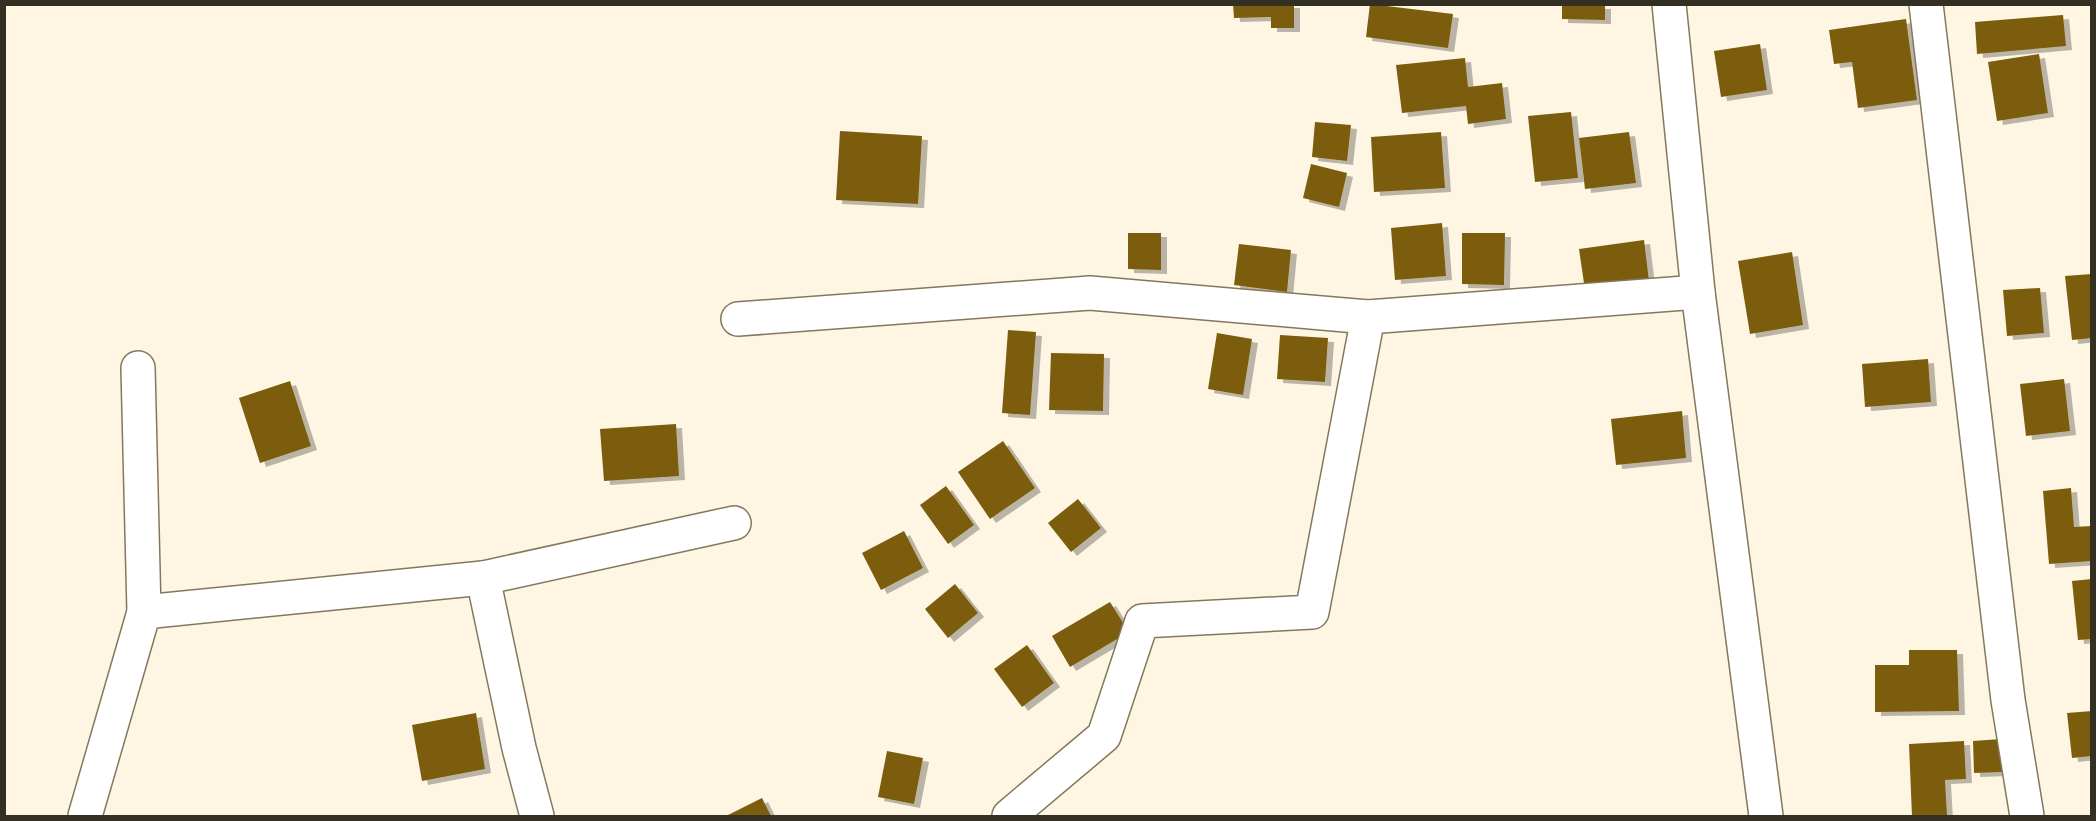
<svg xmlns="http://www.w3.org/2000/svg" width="2096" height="821" font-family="'Open Sans',sans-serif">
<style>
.building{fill:#7b5d0a;filter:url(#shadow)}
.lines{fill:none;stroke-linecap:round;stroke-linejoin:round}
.minor-casing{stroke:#84785c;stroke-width:36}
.minor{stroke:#fff;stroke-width:33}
</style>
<defs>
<filter id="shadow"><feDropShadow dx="6" dy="4" stdDeviation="0" flood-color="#0004"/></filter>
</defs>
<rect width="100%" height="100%" fill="#fef5e3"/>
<g class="building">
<polygon points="1233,4 1294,4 1294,28 1271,28 1271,17 1234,18"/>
<polygon points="1370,4 1453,14 1448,48 1366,37"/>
<polygon points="1562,5 1605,5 1605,20 1562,19"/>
<polygon points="2063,15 2066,46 1977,54 1975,22"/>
<polygon points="1906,19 1917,100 1858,108 1852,62 1834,64 1829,30"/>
<polygon points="1760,44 1767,90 1721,97 1714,51"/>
<polygon points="2039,54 2048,113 1997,121 1988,62"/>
<polygon points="1465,58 1468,87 1502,83 1506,119 1468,124 1466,106 1402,113 1396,65"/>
<polygon points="1571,112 1578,178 1535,182 1528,116"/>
<polygon points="1315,122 1351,125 1347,161 1312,157"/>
<polygon points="840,131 922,136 918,204 836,200"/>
<polygon points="1441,132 1445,188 1374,192 1371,137"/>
<polygon points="1629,132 1636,183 1585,189 1579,138"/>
<polygon points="1311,164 1347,173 1339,207 1303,198"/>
<polygon points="1442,223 1446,276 1395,280 1391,228"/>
<polygon points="1128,233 1161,233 1161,270 1128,269"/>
<polygon points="1462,233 1505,233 1504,285 1462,284"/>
<polygon points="1644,240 1649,281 1585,290 1579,249"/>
<polygon points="1239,244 1291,250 1287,292 1234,285"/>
<polygon points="1792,252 1803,325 1750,334 1738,261"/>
<polygon points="2092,274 2092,338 2072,340 2065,276"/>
<polygon points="2040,288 2044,333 2007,336 2003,290"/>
<polygon points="1008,330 1036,332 1030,415 1002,413"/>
<polygon points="1217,333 1252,339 1243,395 1208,389"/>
<polygon points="1280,335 1328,338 1325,382 1277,379"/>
<polygon points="1051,353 1104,354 1103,411 1049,410"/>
<polygon points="1928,359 1931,402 1865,407 1862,364"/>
<polygon points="2064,379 2070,431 2026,436 2020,384"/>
<polygon points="290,381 311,446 260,463 239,398"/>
<polygon points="1682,411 1686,458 1616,465 1611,419"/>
<polygon points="676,424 679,476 604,481 600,429"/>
<polygon points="1003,441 1035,488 990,519 958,472"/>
<polygon points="946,486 974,525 948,544 920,505"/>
<polygon points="2071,488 2074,527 2092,526 2092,561 2049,564 2043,491"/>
<polygon points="1078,499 1101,528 1071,552 1048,523"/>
<polygon points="904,531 923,568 881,590 862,553"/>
<polygon points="2092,579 2092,639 2078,640 2072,581"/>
<polygon points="955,584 978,613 948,638 925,609"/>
<polygon points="1110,602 1129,632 1070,667 1052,636"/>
<polygon points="1027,645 1054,683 1022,707 994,669"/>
<polygon points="1909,650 1957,650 1959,711 1875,712 1875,665 1909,665"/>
<polygon points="2092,711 2092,756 2072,758 2067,713"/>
<polygon points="476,713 485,769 422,781 412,725"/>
<polygon points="2001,739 2003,772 1974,773 1973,741"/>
<polygon points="1964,741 1966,779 1945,780 1947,816 1912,816 1909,744"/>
<polygon points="887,751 923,758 914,804 878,797"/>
<polygon points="762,798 771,816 726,816"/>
</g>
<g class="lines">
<defs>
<g id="minor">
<polyline points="1669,4 1698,292 1766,816"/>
<polyline points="1926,4 2008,700 2027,816"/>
<polyline points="738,319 1090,293 1368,317 1698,292"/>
<polyline points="138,368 144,612"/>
<polyline points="483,578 519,748 537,816"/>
<polyline points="85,816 144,612 483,578 734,523"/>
<polyline points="1009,816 1104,736 1142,621 1312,612 1368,317"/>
</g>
</defs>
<use href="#minor" class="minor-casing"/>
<use href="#minor" class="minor"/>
</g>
<rect width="2096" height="821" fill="none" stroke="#342f23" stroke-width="12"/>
</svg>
